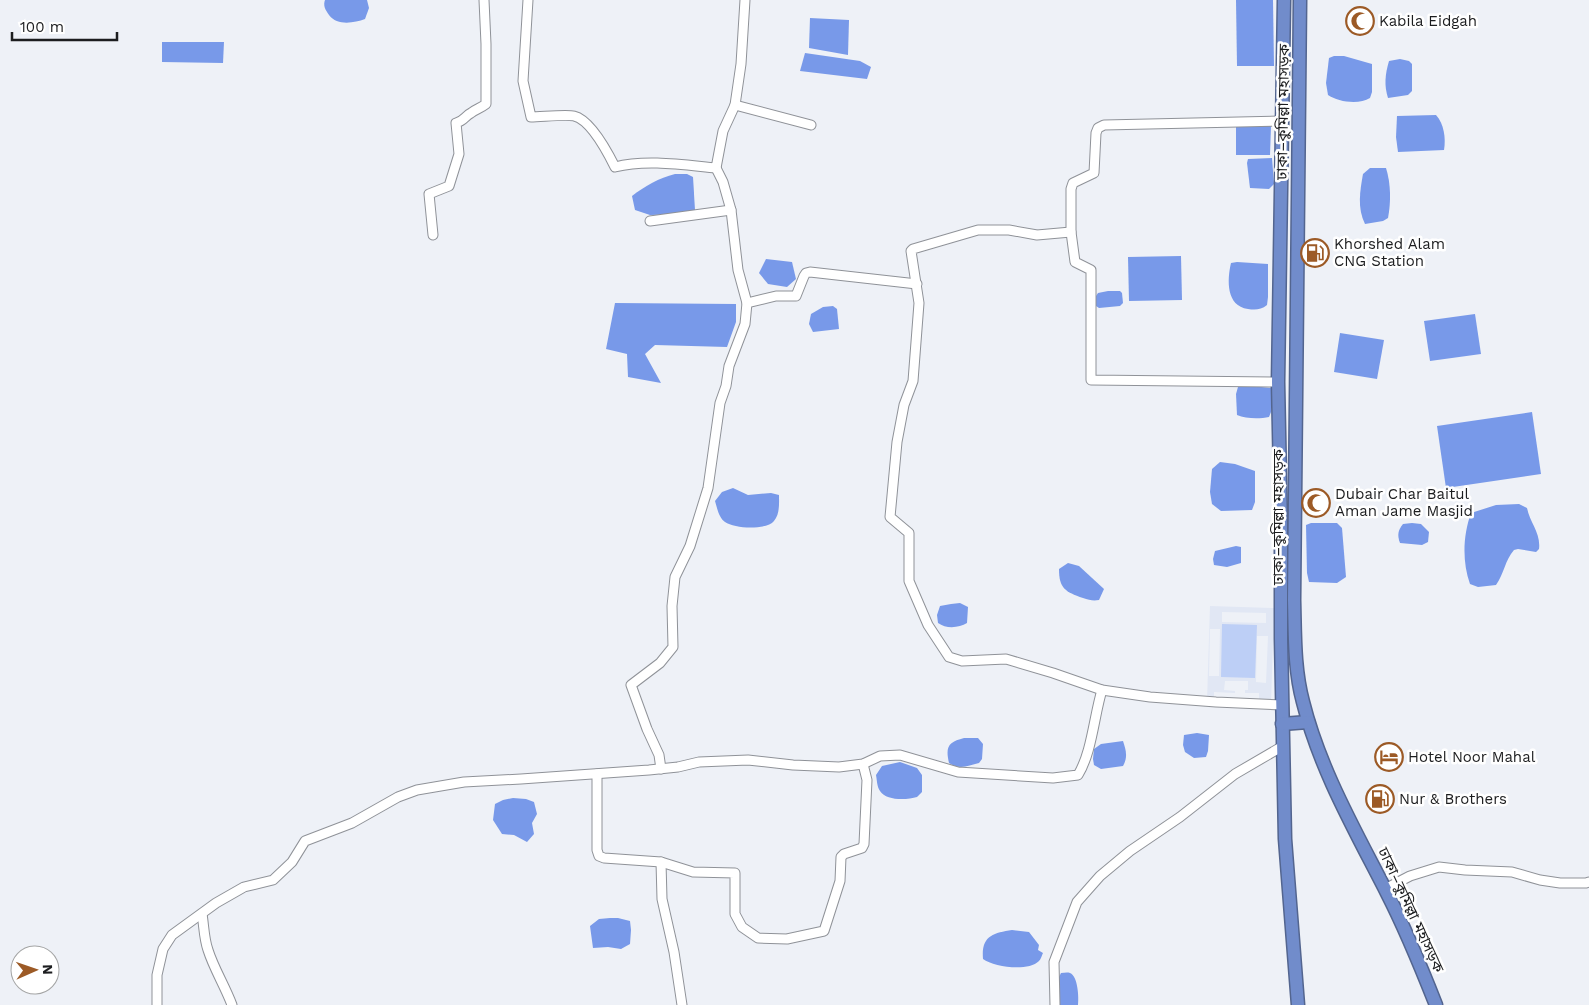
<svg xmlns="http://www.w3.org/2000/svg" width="1589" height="1005" font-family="'Work Sans','Noto Sans Bengali',sans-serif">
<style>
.built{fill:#e1e7f4;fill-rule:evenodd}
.green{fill:#bdcff6}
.water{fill:#7899e9}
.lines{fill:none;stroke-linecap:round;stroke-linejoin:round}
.minor-casing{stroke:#8f9298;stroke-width:11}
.highway-casing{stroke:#53658f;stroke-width:15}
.minor{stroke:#fff;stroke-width:9}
.highway{stroke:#718ccb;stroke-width:12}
.labels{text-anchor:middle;stroke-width:5;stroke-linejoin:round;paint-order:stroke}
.poi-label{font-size:15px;fill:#1c1d1f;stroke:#fff;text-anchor:start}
.street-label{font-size:15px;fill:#1c1d1f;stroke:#fff}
</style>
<rect width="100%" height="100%" fill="#eef1f7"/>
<path class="built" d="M1210 606 1274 608 1271 703 1207 701ZM1222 612 1266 613V623L1222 622ZM1210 629H1220L1219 676H1209ZM1257 636H1268L1266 683 1256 682ZM1225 681H1248V690H1245V693H1259V701H1214V692L1235 693V691L1224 690Z"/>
<polygon class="green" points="1222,624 1257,625 1255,678 1221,677"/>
<g class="water">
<path d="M325 0H367L369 8 365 19C354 23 337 26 329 15 325 9 323 6 325 0Z"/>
<polygon points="1236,0 1273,0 1274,66 1237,66"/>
<polygon points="810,18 849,20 848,55 809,48"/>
<polygon points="162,42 224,42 223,63 162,62"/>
<polygon points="805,53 860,61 871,67 867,79 800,71"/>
<path d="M1334 56H1344L1372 64V92L1370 98C1359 105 1338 102 1328 95L1326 83 1329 58Z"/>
<path d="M1400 59 1409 61 1412 64V91L1408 95 1388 98C1384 85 1385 75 1389 61Z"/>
<path d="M1436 115C1444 124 1446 138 1444 150L1398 152 1396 137 1397 116Z"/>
<polygon points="1236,125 1271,126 1270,155 1236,155"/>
<polygon points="1272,158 1274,184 1269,189 1250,188 1247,163 1248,159"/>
<path d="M1370 168H1386C1391 184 1391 202 1388 218L1383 221 1365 224C1357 208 1360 191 1363 174Z"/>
<path d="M675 174H687L693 177 695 210 687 214 650 215 635 210 632 196C645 186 659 178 675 174Z"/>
<polygon points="1181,256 1182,300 1129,301 1128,257"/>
<polygon points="766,259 792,262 796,279 787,287 768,284 759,273"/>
<path d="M1237 262 1268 264V297L1267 305C1261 310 1255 310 1248 309 1226 306 1227 280 1231 263Z"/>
<polygon points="1108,291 1120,291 1122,293 1123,303 1120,306 1099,308 1096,306 1096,296 1098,293"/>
<polygon points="615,303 736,304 736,322 727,347 655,345 645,354 661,383 628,377 627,354 606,349"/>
<polygon points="833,306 837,309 839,329 813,332 809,324 811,314 823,307"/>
<polygon points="1475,314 1481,354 1430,361 1424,321"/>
<polygon points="1340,333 1384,340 1377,379 1334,372"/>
<path d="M1242 385 1271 388V412L1269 417C1260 419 1246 419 1237 415L1236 394 1238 387Z"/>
<polygon points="1532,412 1541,474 1446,488 1437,426"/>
<polygon points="1220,462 1235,464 1255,471 1255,502 1252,510 1221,511 1212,504 1210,492 1212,469"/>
<path d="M733 488 748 495 771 493 779 495C779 503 780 514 774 521 767 530 735 529 725 522 719 518 717 508 715 501L722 492Z"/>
<path d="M1519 504 1527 508C1530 523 1541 533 1539 549L1536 552 1518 549 1514 550C1505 560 1504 574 1496 585L1478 587 1470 584C1462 562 1463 535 1471 513L1496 505Z"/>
<polygon points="1311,523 1337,523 1342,528 1346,577 1337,583 1309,582 1307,573 1306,525"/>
<path d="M1412 523 1421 524 1429 532 1428 542 1422 545 1400 543C1397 535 1398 530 1403 524Z"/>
<polygon points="1236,546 1241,547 1241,563 1227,567 1214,565 1213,559 1215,551"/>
<path d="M1068 563 1079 566 1104 589 1099 600C1093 601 1089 600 1083 598 1065 592 1059 588 1059 569Z"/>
<path d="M951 604 960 603 968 607 967 623C959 628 946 629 938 623L937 615 940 606Z"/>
<polygon points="1197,733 1209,735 1208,751 1206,757 1194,758 1185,752 1183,745 1184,735"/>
<path d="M964 738H978L983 744 982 759 979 763C968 766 959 770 949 763 945 746 949 742 964 738Z"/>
<path d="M1123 741C1126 750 1128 757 1123 766L1101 769 1094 765 1093 759 1094 749 1101 744Z"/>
<path d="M900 762 917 768 922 775V792L917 797C907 800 886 801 880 791 877 787 877 780 876 775L882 766Z"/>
<polygon points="513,798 526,799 534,802 537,814 532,823 534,834 527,842 514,835 502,834 493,820 495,804 503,800"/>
<polygon points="610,918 618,918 630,921 631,930 630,944 621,949 608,947 593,948 590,926 599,919"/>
<path d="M1012 930 1029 932 1039 945 1038 950 1043 953C1042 955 1041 959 1039 961 1028 972 994 967 983 959 981 936 993 933 1012 930Z"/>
<path d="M1061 973C1064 973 1067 972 1070 973 1078 976 1079 998 1078 1005H1059V977Z"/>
</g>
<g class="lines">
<defs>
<g id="minor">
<path d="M528 0 523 81 531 117C541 117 566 114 574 116 591 120 608 153 615 167 646 159 684 165 716 168L723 131 735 105 741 64 745 0"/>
<polyline points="735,105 811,125"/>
<polyline points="650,221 731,210"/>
<polyline points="1071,232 1037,235 1009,230 978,230 913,249 911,251 919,303 913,381 904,405 897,442 890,517 909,533 909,581 928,625 949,657 962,661 1006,659 1053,673 1102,690 1150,697 1216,702 1282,705"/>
<path d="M433 235 429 194 449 186 459 154 456 123C464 121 465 116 471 113 476 109 481 108 486 104V44L484 0"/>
<polyline points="747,303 776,296 796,296 804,276 806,273 810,272 917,284"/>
<polyline points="1278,382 1091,380 1091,270 1075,262 1071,232 1071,189 1073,183 1094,173 1096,133 1098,128 1104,125 1281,121"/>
<polyline points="661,769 659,755 647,729 631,685 660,663 673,647 672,606 675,577 690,546 708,488 720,403 726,386 729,366 745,324 747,303 738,270 731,210 723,182 716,168"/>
<polyline points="597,774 597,850 599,856 604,858 661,862 693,872 735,873 735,914 742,927 758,938 787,939 824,931 840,881 841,857 844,854 862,848 864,844 867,780 863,764"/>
<polyline points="661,862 662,899 674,952 682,1005"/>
<polyline points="1385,889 1410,876 1439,867 1465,870 1512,872 1540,880 1560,883 1586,883 1589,882"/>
<path d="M202 914C204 926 204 939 208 950 214 969 225 986 232 1005"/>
<path d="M157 1005V975L163 949 172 935 216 903 244 887 273 880 292 862 305 841 352 823 398 797 417 790 464 782 521 779 649 770 678 767 699 762 748 760 793 765 839 767 863 764 880 756 900 755 958 772 1053 778 1078 775C1092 752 1094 716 1102 690"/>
<polyline points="1055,1005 1054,962 1077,902 1100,876 1130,851 1180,817 1235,774 1283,746"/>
</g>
<g id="highway">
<polyline points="1284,0 1278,382 1281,529 1281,639 1285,839 1298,1005"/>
<path d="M1300 0 1294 600C1295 634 1294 669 1303 702 1320 770 1356 832 1387 893 1406 930 1421 967 1436 1005"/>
<polyline points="1282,724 1308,722"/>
</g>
</defs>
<use href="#minor" class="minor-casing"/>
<use href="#highway" class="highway-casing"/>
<use href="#minor" class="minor"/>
<use href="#highway" class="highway"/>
</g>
<defs>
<symbol id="mosque-ring" viewBox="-11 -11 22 22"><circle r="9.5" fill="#fff" stroke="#9c5a26" stroke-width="1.5"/><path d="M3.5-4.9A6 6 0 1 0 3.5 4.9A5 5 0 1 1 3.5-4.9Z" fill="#9c5a26"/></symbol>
<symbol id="fuel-ring" viewBox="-11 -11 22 22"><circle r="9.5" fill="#fff" stroke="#9c5a26" stroke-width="1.5"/><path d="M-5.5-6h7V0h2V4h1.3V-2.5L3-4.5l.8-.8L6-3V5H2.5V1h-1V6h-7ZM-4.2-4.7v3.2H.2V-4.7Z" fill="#9c5a26"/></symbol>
<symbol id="hotel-ring" viewBox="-11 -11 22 22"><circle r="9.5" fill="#fff" stroke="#9c5a26" stroke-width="1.5"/><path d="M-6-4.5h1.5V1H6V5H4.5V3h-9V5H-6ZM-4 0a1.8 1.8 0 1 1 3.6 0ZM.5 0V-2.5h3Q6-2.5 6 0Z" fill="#9c5a26"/></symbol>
</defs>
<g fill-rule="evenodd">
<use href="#mosque-ring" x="1344" y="5" width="32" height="32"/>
<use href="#fuel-ring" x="1299" y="237" width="32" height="32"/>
<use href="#mosque-ring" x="1300" y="487" width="32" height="32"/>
<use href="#hotel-ring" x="1373" y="741" width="32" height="32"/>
<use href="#fuel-ring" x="1364" y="783" width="32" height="32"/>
</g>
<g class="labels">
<g class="poi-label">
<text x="1379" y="26">Kabila Eidgah</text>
<text x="1334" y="249">Khorshed Alam<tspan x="1334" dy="17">CNG Station</tspan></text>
<text x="1335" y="499">Dubair Char Baitul<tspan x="1335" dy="17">Aman Jame Masjid</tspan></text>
<text x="1408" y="762">Hotel Noor Mahal</text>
<text x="1399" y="804">Nur &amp; Brothers</text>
</g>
<g class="street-label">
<text transform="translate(1283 112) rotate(-89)" y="5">ঢাকা–কুমিল্লা মহাসড়ক</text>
<text transform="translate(1278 517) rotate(-90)" y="5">ঢাকা–কুমিল্লা মহাসড়ক</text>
<text transform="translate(1411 910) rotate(65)" y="5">ঢাকা–কুমিল্লা মহাসড়ক</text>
</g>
</g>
<g transform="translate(35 970) rotate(88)"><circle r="24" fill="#ffffff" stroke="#a4a5a5"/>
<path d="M0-4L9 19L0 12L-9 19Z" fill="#9c5a26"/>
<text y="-8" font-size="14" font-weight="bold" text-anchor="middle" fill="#1c1d1f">N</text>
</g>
<path d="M12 32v8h105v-8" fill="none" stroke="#1c1d1f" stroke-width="2.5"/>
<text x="20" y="32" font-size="15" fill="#1c1d1f" stroke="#ffffff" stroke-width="4" paint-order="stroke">100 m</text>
</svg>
